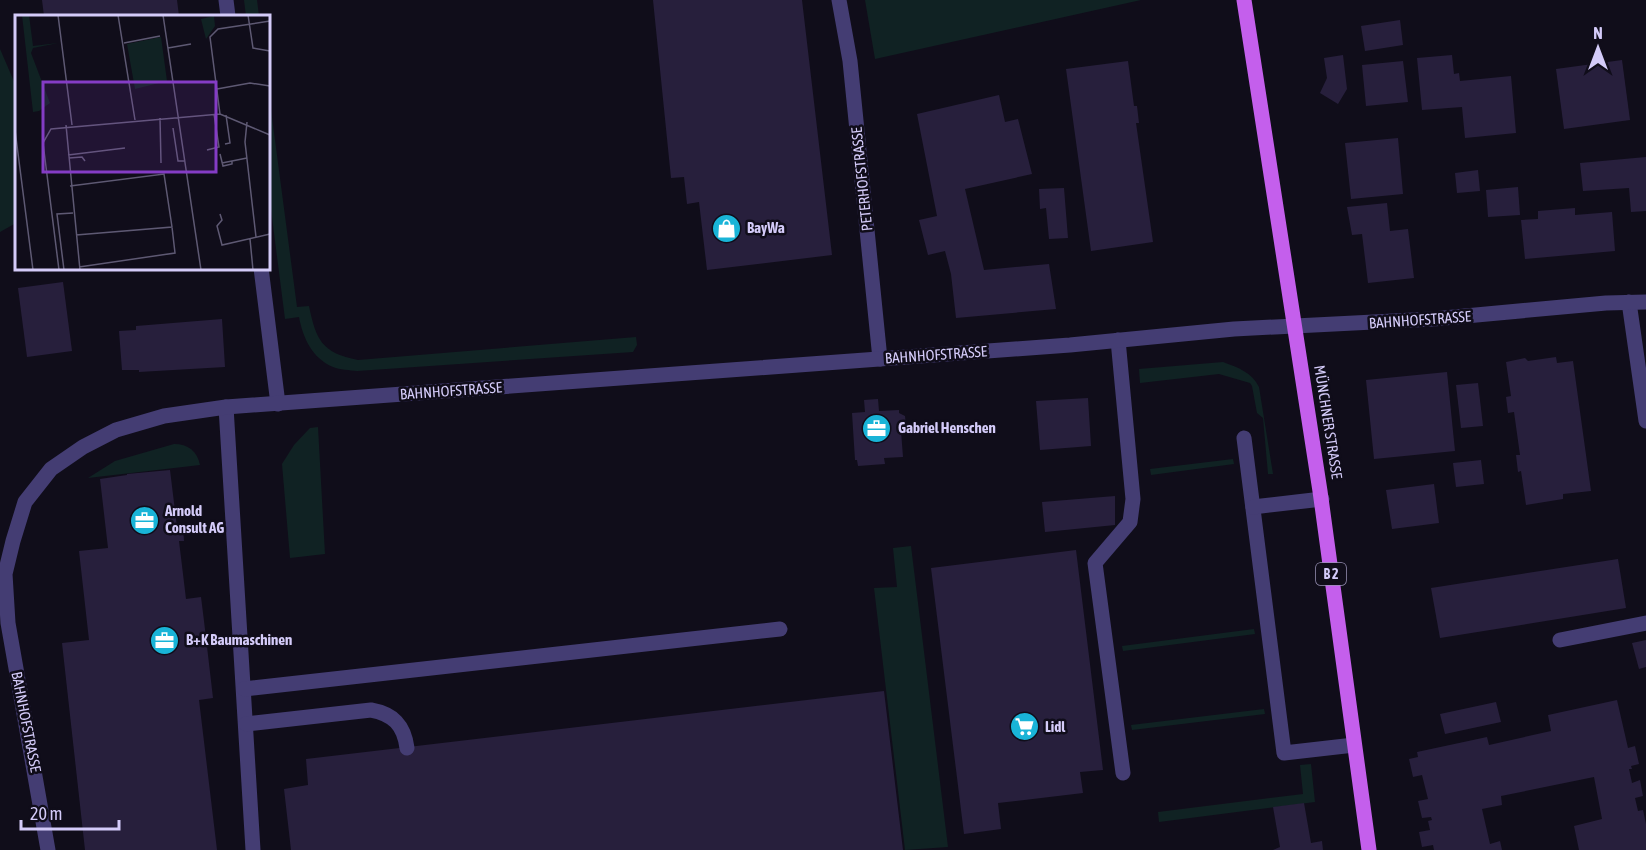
<svg xmlns="http://www.w3.org/2000/svg" width="1646" height="850" font-family="'Asap Condensed',sans-serif">
<style>
.green{fill:#102223}
.building{fill:#271f3c}
.lines{fill:none;stroke-linecap:round;stroke-linejoin:round}
.minor{stroke:#443d73;stroke-width:15}
.major{stroke:#c45fec;stroke-width:15}
.labels{text-anchor:middle;stroke-width:5;stroke-linejoin:round;paint-order:stroke}
.shield{fill:#100d1a;stroke:#9992b6;stroke-width:1.5}
.shield-label{font-size:14px;font-weight:bold;fill:#d4cbf9}
.street-label{font-size:15px;fill:#d4cbf9;stroke:#100d1a}
.poi-label{font-size:15px;font-weight:bold;fill:#d4cbf9;stroke:#100d1a;text-anchor:start}
.inset-road{fill:none;stroke:#5e5973;stroke-width:1.5}
.view{fill:#843cc5;fill-opacity:0.15;stroke:#843cc5;stroke-width:3}
.inset-edge{fill:none;stroke:#d4cbf9;stroke-width:3}
</style>
<rect width="100%" height="100%" fill="#100d1a"/>
<g class="green">
<polygon points="244,0 257,0 259,16 246,16"/>
<polygon points="865,0 1141,0 875,59"/>
<polygon points="0,49 16,86 16,223 0,232"/>
<path d="M268 87 297 307 309 306C316 340 322 353 358 360L636 337 637 345 633 352 357 371C350 370 340 370 333 367 312 358 303 338 299 317L285 319 269 194Z"/>
<path d="M1223 362C1239 368 1251 372 1259 387L1273 474H1268L1263 418 1257 413 1252 386 1250 383 1219 374 1140 383 1139 369Z"/>
<polygon points="318,427 325,554 290,558 282,464 294,445 310,428"/>
<path d="M174 444C188 444 197 451 200 465L88 478 115 461Z"/>
<polygon points="1233,459 1234,464 1151,475 1150,469"/>
<polygon points="911,546 948,847 905,850 874,588 897,587 893,548"/>
<polygon points="1254,629 1255,634 1123,651 1122,646"/>
<polygon points="1264,709 1265,714 1132,730 1131,725"/>
<polygon points="1311,764 1315,802 1159,822 1158,812 1303,794 1300,765"/>
</g>
<g class="building">
<polygon points="42,0 177,0 179,16 44,16"/>
<polygon points="653,0 802,0 832,255 707,270 699,202 687,204 684,177 671,178"/>
<polygon points="1400,20 1403,45 1365,51 1361,26"/>
<polygon points="1343,55 1347,89 1338,104 1320,93 1327,78 1324,58"/>
<polygon points="1452,55 1454,74 1459,73 1460,81 1511,76 1516,133 1465,138 1462,107 1422,110 1417,58"/>
<polygon points="1622,60 1630,120 1564,129 1556,69"/>
<polygon points="1128,61 1134,106 1137,106 1139,123 1136,123 1153,242 1091,251 1066,69"/>
<polygon points="1403,61 1408,102 1366,106 1362,65"/>
<polygon points="999,95 1005,122 1018,119 1032,174 965,189 984,270 1049,264 1056,309 956,318 951,274 945,251 928,255 919,220 937,216 917,114"/>
<polygon points="1398,138 1403,194 1351,199 1345,143"/>
<polygon points="1646,157 1646,211 1631,212 1629,188 1583,191 1580,163"/>
<polygon points="1478,170 1480,191 1457,193 1455,173"/>
<polygon points="1518,187 1520,215 1488,217 1486,190"/>
<polygon points="1064,188 1068,238 1049,239 1046,208 1040,209 1039,189"/>
<polygon points="1387,203 1390,231 1408,229 1414,278 1368,283 1362,234 1352,235 1347,207"/>
<polygon points="1575,208 1575,215 1612,212 1615,251 1525,259 1521,220 1538,219 1538,211"/>
<polygon points="63,282 72,351 27,357 18,288"/>
<polygon points="222,319 225,367 139,372 139,370 122,370 119,331 136,330 136,326"/>
<polygon points="1556,357 1557,363 1573,361 1591,491 1563,494 1563,499 1526,505 1521,471 1518,472 1516,455 1520,455 1514,412 1508,413 1506,397 1511,396 1506,362 1525,358 1528,361"/>
<polygon points="1447,372 1455,451 1374,459 1366,380"/>
<polygon points="1478,383 1483,426 1461,428 1456,385"/>
<polygon points="1088,398 1091,446 1040,450 1036,401"/>
<polygon points="878,399 879,411 899,410 899,413 905,416 906,426 901,431 903,457 884,458 885,464 858,466 857,460 855,460 852,413 865,412 864,400"/>
<polygon points="1481,460 1484,484 1456,487 1453,463"/>
<polygon points="170,470 177,527 183,526 184,541 179,541 186,599 201,597 204,621 213,698 199,700 217,850 85,850 62,643 89,640 79,551 108,548 100,479 127,475 127,474"/>
<polygon points="1434,484 1439,523 1392,529 1386,490"/>
<polygon points="1115,496 1115,525 1045,532 1042,502"/>
<polygon points="1076,550 1103,770 1080,772 1083,793 998,803 1001,829 964,834 931,568"/>
<polygon points="1618,559 1626,608 1440,638 1431,588"/>
<polygon points="1646,640 1646,667 1639,669 1632,643"/>
<polygon points="884,691 903,850 291,850 284,789 308,785 306,759"/>
<polygon points="1617,700 1628,748 1635,746 1639,764 1631,766 1632,769 1629,769 1632,783 1640,780 1643,796 1635,798 1638,811 1643,810 1646,824 1646,850 1579,850 1574,826 1602,819 1594,777 1501,796 1502,805 1482,809 1490,844 1500,841 1502,850 1434,850 1433,845 1422,847 1419,832 1430,830 1428,821 1432,820 1431,817 1422,818 1418,801 1428,799 1422,775 1413,777 1409,759 1418,757 1417,752 1487,737 1489,745 1551,731 1548,715"/>
<polygon points="1496,702 1501,722 1445,734 1440,714"/>
<polygon points="1304,803 1311,843 1322,841 1323,850 1273,850 1280,847 1273,807"/>
</g>
<g class="lines">
<g class="minor">
<polyline points="226,0 228,16"/>
<polyline points="839,0 850,61 880,359"/>
<polyline points="261,268 278,404"/>
<polyline points="1629,302 1646,421"/>
<polyline points="1118,340 1133,499 1130,522 1095,563 1123,773"/>
<polyline points="226,407 253,850"/>
<polyline points="1244,438 1284,753 1354,745"/>
<polyline points="1253,507 1322,499"/>
<polyline points="1560,640 1646,623"/>
<polyline points="244,689 780,629"/>
<path d="M246 724 371 710C393 714 404 725 407 748"/>
<polyline points="48,850 8,623 5,574 13,541 25,502 51,469 83,447 116,430 164,416 226,407 1070,345 1234,329 1433,319 1606,303 1646,302"/>
</g>
<polyline class="major" points="1244,0 1320,491 1369,850"/>
</g>
<defs>
<symbol id="shop-disc" viewBox="-11 -11 22 22"><circle r="9.5" fill="#19b4d7" stroke="#100d1a"/><path d="M-5-2.5h2.3a2.7 3.5 0 0 1 5.4 0H5L5.5 6h-11ZM-1.5-2.5h3a1.5 2.3 0 0 0-3 0Z" fill="#fff"/></symbol>
<symbol id="office-disc" viewBox="-11 -11 22 22"><circle r="9.5" fill="#19b4d7" stroke="#100d1a"/><path d="M-6-3h4V-5.5h4V-3h4V5H-6ZM-1-4.5V-3h2v-1.5ZM-6 0V1H6V0Z" fill="#fff"/></symbol>
<symbol id="supermarket-disc" viewBox="-11 -11 22 22"><circle r="9.5" fill="#19b4d7" stroke="#100d1a"/><path d="M-6-5.5h2.5l.6 2H6L4.5 2H-2.5L-4.4-4H-6ZM-1.5 3.2a1.3 1.3 0 1 0 .1 0ZM3 3.2a1.3 1.3 0 1 0 .1 0Z" fill="#fff"/></symbol>
</defs>
<g fill-rule="evenodd">
<use href="#shop-disc" x="710" y="212" width="33" height="33"/>
<use href="#office-disc" x="860" y="412" width="33" height="33"/>
<use href="#office-disc" x="128" y="504" width="33" height="33"/>
<use href="#office-disc" x="148" y="624" width="33" height="33"/>
<use href="#supermarket-disc" x="1008" y="710" width="33" height="33"/>
</g>
<g class="labels">
<rect class="shield" x="1316" y="563" width="30" height="22" rx="4.5"/>
<g class="shield-label">
<text x="1331" y="579">B 2</text>
</g>
<g class="street-label">
<text transform="translate(862 179) rotate(-96)" y="5">PETERHOFSTRASSE</text>
<text transform="translate(1420 320) rotate(-4)" y="5">BAHNHOFSTRASSE</text>
<text transform="translate(936 355) rotate(-4)" y="5">BAHNHOFSTRASSE</text>
<text transform="translate(451 391) rotate(-4)" y="5">BAHNHOFSTRASSE</text>
<text transform="translate(1328 422) rotate(81)" y="5">MÜNCHNER STRASSE</text>
<text transform="translate(26 722) rotate(79)" y="5">BAHNHOFSTRASSE</text>
</g>
<g class="poi-label">
<text x="747" y="233">BayWa</text>
<text x="898" y="433">Gabriel Henschen</text>
<text x="165" y="516">Arnold<tspan x="165" dy="17">Consult AG</tspan></text>
<text x="186" y="645">B+K Baumaschinen</text>
<text x="1045" y="732">Lidl</text>
</g>
</g>
<g transform="translate(15 15)">
<rect width="255" height="255" fill="#100d1a"/>
<path d="M7 0H14L18 31 43 28 18 33 16 38 35 88 24 96 18 97ZM199 1 200 11 191 24 186 4ZM146 22 152 66 120 74 112 29Z" fill="#102223"/>
<path class="inset-road" d="M43 0 57 110M103 0 120 105M148 0 186 255M233 0 238 33 255 36M109 28 145 21M153 33 176 29M202 74 235 68 255 71M205 99 195 22 203 14 255 6M145 103 146 148M232 107 230 127 241 222M51 110 65 255M158 113 163 146H170M0 115 18 255M210 129 215 128 211 100M192 135 204 132 199 99M205 139 208 151 217 149V146M53 140 110 133M54 143 67 142 70 146M207 148 232 143M55 171 149 159 157 212 61 220M205 199 207 205 202 211 207 230 255 219M235 224 238 255M64 252 160 238 157 212M44 255 28 128 36 114 205 99 255 120M49 255 42 199 58 198"/>
<path class="view" d="M28 67H201V157H28Z"/>
<rect width="255" height="255" class="inset-edge"/>
</g>
<g transform="translate(1598 48)" stroke="#100d1a" stroke-width="4.5" paint-order="stroke">
<path d="M0-4.5L10 22L0 15L-10 22Z" fill="#d4cbf9"/>
<text y="-9" font-size="16" font-weight="bold" text-anchor="middle" fill="#d4cbf9">N</text>
</g>
<path d="M21 820v9h98v-9" fill="none" stroke="#d4cbf9" stroke-width="3"/>
<text x="30" y="820" font-size="18" fill="#d4cbf9" stroke="#100d1a" stroke-width="4.5" paint-order="stroke">20 m</text>
</svg>
